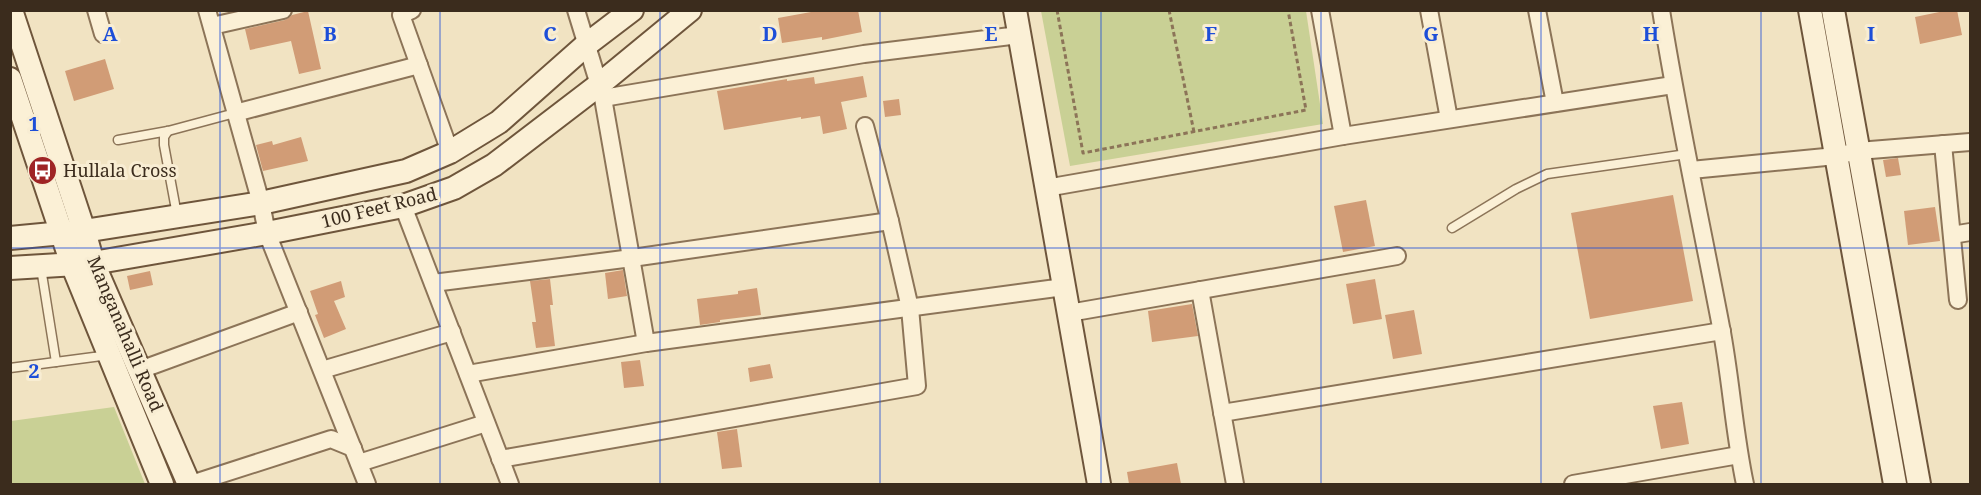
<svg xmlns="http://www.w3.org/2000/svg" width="1981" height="495" font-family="'Noto Serif',serif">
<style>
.green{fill:#c9d095}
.building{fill:#d19c76}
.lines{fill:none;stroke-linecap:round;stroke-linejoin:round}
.lane-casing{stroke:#8c7458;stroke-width:11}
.street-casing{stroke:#8c7458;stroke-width:20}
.secondary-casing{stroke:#6e553b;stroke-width:26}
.path{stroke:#8c7458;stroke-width:3;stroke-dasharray:4.5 3;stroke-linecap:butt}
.lane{stroke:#fbf0d6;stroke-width:8}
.street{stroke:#fbf0d6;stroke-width:16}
.secondary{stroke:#fbf0d6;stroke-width:22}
.grid{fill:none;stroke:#1d4ed8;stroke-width:1.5;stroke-opacity:0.55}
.labels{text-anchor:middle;stroke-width:6;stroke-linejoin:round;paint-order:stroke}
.poi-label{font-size:18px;fill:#3b2c1d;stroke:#f8edd3;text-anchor:start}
.street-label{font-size:18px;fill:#3b2c1d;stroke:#f8edd3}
.grid-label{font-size:20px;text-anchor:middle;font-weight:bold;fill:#1d4ed8;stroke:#f8edd3;stroke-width:6;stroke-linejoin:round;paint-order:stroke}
</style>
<rect width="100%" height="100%" fill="#f1e3c2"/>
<g class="green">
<polygon points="1041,11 1306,11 1323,124 1070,166"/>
<polygon points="114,407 145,484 11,484 11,421"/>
</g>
<g class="building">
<polygon points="822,10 858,10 862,32 822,40 822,37 782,43 778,18"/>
<polygon points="1949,10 1957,10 1962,35 1920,44 1915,17"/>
<polygon points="308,11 321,69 299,74 291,41 250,50 245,29 285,20 292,15"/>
<polygon points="105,59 114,89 74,101 65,71"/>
<polygon points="863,76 867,97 841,102 847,129 823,134 820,116 801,119 801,117 724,130 717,91 787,79 787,81 814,77 815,84"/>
<polygon points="899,99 901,115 885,117 883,101"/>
<polygon points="301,137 308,161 263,171 256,145 272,141 273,145"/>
<polygon points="1898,158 1901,175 1886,177 1883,160"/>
<polygon points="1673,195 1693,301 1590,319 1571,213"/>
<polygon points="1366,200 1375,246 1343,252 1334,206"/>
<polygon points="1935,207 1940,241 1908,245 1904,211"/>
<polygon points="623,270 627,296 608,299 605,273"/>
<polygon points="150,271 153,285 130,290 127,276"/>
<polygon points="550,279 553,305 550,305 555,346 536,348 532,322 536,322 530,281"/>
<polygon points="1375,279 1382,319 1353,324 1346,284"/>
<polygon points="341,281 345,297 334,301 346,329 324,338 315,315 318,314 310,291"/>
<polygon points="757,288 761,315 720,320 720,322 700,325 697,299 738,294 738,291"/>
<polygon points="1192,304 1198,336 1152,342 1148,311"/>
<polygon points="1414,310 1422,354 1393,359 1385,315"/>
<polygon points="640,360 644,386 624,388 621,362"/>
<polygon points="770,364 773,378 750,382 748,368"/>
<polygon points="1682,402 1689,444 1661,449 1653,406"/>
<polygon points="737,429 742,467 722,469 717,432"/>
<polygon points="1177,463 1181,484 1129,484 1127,472"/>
</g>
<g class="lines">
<defs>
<g id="lane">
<polyline points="168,131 164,137 164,145 177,215"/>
<polyline points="118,140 168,131 235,113"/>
<polyline points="1452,228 1516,189 1547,174 1687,154"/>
<polyline points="41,268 56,362"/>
<polyline points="10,368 109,355"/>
</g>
<g id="street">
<polyline points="96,10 103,34"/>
<polyline points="207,10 261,203 267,233 367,484"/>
<polyline points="412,10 401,15 450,152"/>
<polyline points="576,10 603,98 864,54 1019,35"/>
<polyline points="1320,10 1343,136"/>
<polyline points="1429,10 1449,119"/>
<polyline points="1537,10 1555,103"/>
<path d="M1661 10C1678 117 1701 222 1721 327 1731 379 1734 433 1745 484"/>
<polyline points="212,26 283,10"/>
<polyline points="603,98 646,343"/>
<polyline points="235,113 419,65"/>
<polyline points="1943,144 1958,300"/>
<polyline points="1691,170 1836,156 1858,151 1970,142"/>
<polyline points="1046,188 1343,136 1673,85"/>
<polyline points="403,206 510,484"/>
<polyline points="1952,235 1970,232"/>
<polyline points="433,283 632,258 890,221"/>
<polyline points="1200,290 1235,484"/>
<polyline points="1069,313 1397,256"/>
<polyline points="140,370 299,312"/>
<polyline points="322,370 452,332"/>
<polyline points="468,374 646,343 1064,287"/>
<polyline points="1222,413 1722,331"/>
<polyline points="500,459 917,386 910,308 890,221 865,126"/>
<polyline points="359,463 486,423"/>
<polyline points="191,484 331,439 353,448"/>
<polyline points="1573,484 1739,455"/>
</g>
<g id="secondary">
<polyline points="11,10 84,231 93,263 189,484"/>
<polyline points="1015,10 1099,484"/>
<polyline points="1810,10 1895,484"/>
<polyline points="1833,10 1919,484"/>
<polyline points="10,79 72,264 162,484"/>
<polyline points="10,238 84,231 261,203 406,171 450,152 499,122 586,45 632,10"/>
<polyline points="10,268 93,263 267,233 403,206 454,188 494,165 600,84 690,10"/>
</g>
</defs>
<use href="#lane" class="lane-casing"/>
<use href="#street" class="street-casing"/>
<use href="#secondary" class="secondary-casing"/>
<g class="path">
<polyline points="1057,10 1083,153 1306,110 1288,10"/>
<polyline points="1169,10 1194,132"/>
</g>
<use href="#lane" class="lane"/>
<use href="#street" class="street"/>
<use href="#secondary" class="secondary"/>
</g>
<path class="grid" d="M220 10V484M440 10V484M660 10V484M880 10V484M1101 10V484M1321 10V484M1541 10V484M1761 10V484M10 248H1970"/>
<defs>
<symbol id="bus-disc" viewBox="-11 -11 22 22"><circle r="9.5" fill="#9f2425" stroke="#f8edd3"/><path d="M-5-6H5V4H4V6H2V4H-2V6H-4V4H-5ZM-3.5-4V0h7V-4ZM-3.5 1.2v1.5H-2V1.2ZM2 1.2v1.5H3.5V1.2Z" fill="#fff"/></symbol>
</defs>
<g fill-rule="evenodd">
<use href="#bus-disc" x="26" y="154" width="33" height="33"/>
</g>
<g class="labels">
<g class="poi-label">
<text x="63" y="177">Hullala Cross</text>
</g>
<g class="street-label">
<text transform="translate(379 208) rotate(-14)" y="6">100 Feet Road</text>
<text transform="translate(125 334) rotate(67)" y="6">Manganahalli Road</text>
</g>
</g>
<g class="grid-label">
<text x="110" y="41">A</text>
<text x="330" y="41">B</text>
<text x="550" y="41">C</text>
<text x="770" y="41">D</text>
<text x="991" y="41">E</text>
<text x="1211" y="41">F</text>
<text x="1431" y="41">G</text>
<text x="1651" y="41">H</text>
<text x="1871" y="41">I</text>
<text x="34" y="131">1</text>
<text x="34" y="378">2</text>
</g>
<rect width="1981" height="495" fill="none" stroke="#3b2c1d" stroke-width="24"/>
</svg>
